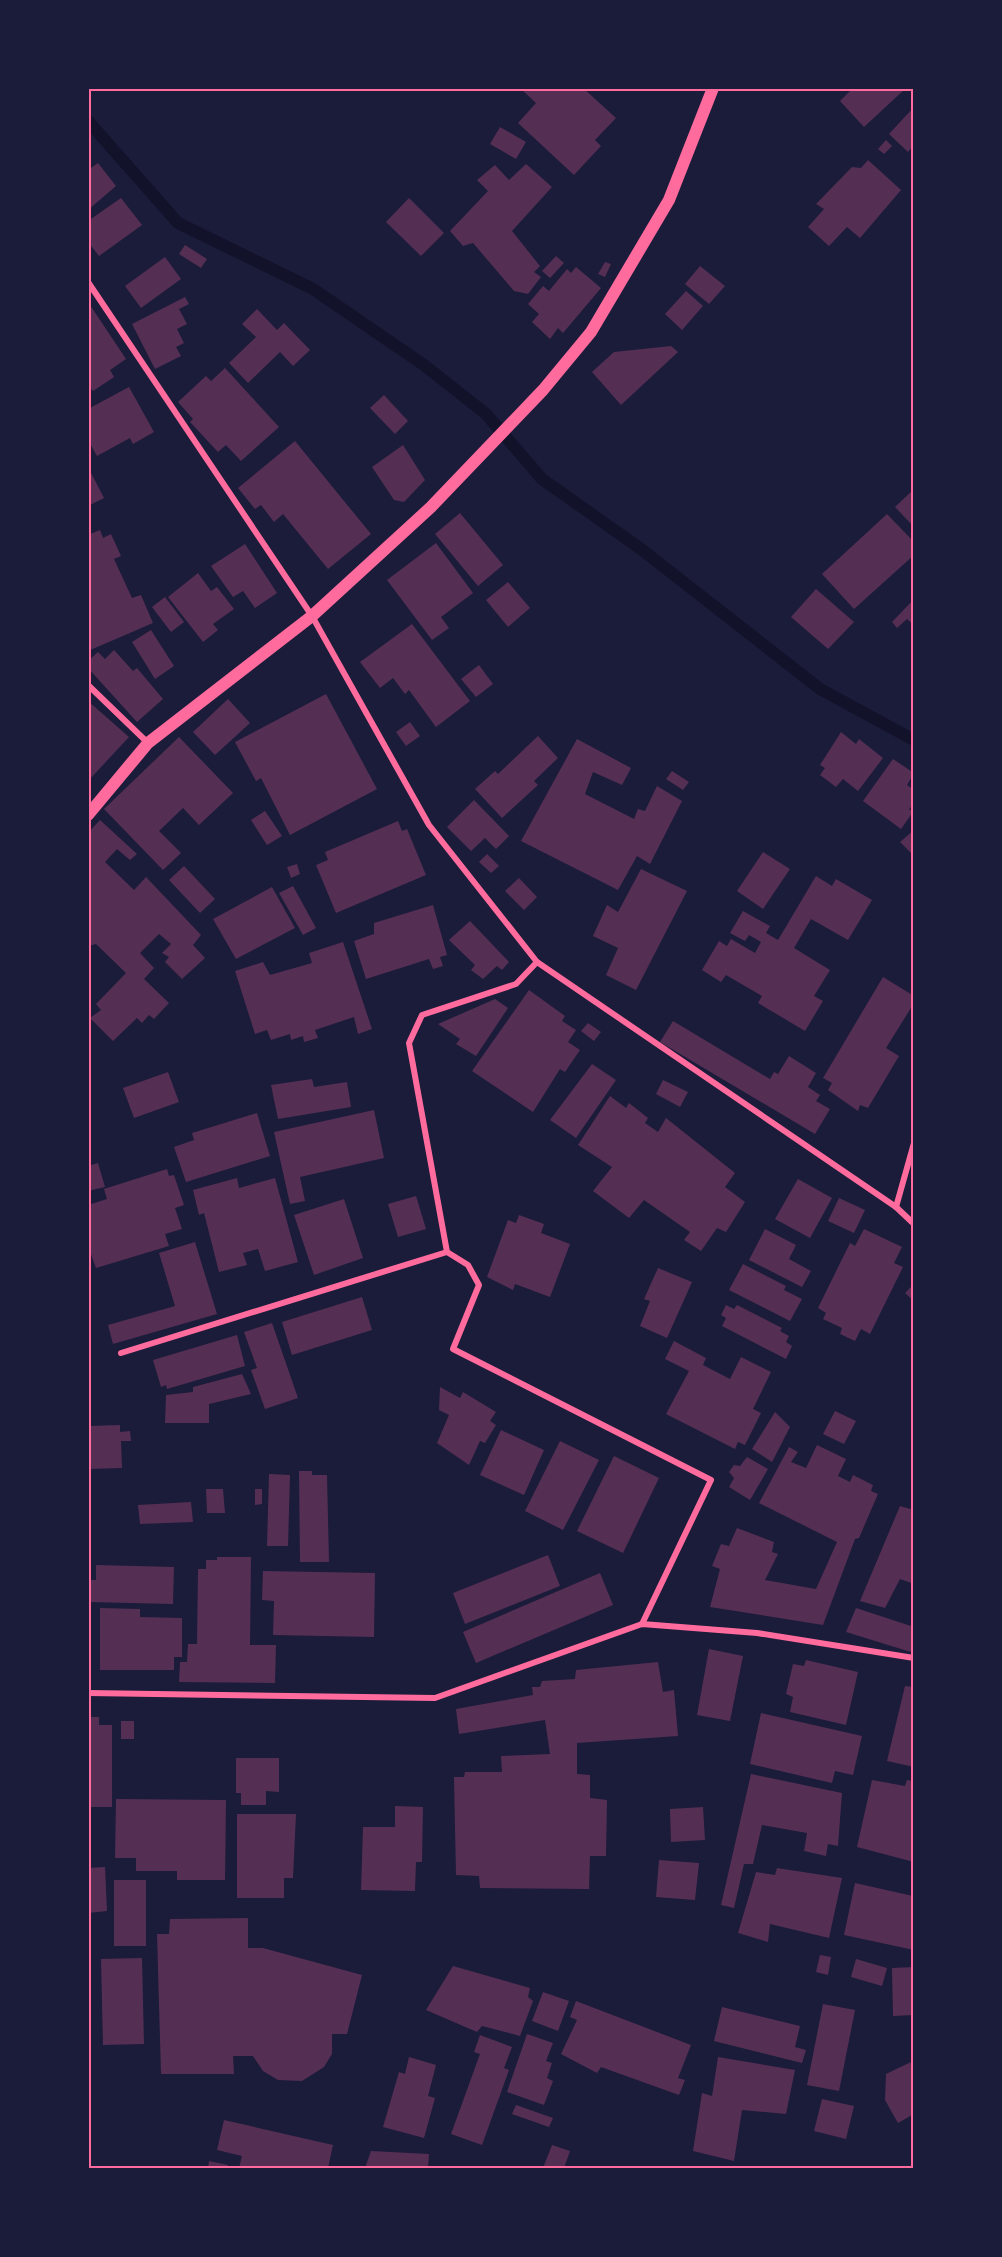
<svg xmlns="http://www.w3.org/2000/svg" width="1002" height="2257" font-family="'Times New Roman',serif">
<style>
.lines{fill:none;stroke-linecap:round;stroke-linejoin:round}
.stream{stroke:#12122b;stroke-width:12}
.building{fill:#542f53}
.minor{stroke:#ff6b9d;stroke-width:6}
.secondary{stroke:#ff6b9d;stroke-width:12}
.neatline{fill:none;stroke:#ff6b9d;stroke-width:2}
</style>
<rect width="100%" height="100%" fill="#1b1b3a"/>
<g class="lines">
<polyline class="stream" points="88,121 178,223 313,289 424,365 486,414 542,479 641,549 820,689 914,740"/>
</g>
<g class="building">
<polygon points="520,88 583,88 616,118 595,140 601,146 574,175 518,123 536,103"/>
<polygon points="853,88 906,88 864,127 840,101"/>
<polygon points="914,107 914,145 908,152 889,134"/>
<polygon points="500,127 526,142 516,159 490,144"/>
<polygon points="886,140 892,146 884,154 878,149"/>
<polygon points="868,160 901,190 860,238 847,227 829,246 808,227 824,209 816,204 852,167 861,168"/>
<polygon points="98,163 116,186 88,210 88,170"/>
<polygon points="526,164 552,187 512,231 540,266 534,272 541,277 528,294 514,291 473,243 463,246 450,231 488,191 477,180 495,165 509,180"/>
<polygon points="121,198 142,225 99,256 88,242 88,221"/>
<polygon points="409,198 444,233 421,256 386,222"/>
<polygon points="185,245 207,259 201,268 179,254"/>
<polygon points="556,256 564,263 550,278 542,271"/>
<polygon points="165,257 181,279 141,308 125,286"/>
<polygon points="605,262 611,264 605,277 598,274"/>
<polygon points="700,266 725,286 709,304 685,284"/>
<polygon points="576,267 601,288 563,333 558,328 550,339 532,322 539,314 528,304 543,286 549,291 567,269 571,273"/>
<polygon points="686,291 703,306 682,330 665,314"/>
<polygon points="185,297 189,304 179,309 187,324 177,329 184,343 176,347 181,356 155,369 132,324"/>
<polygon points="88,302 126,359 110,370 114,377 93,391 88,385"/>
<polygon points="257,309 277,330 284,323 310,350 293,366 280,352 248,383 229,363 256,337 242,324"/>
<polygon points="671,346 678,352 621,405 592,372 614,352"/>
<polygon points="225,368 279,427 241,461 226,445 218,452 190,422 193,419 178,402 206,376 211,381"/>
<polygon points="129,387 154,432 133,444 130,438 97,456 88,440 88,409"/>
<polygon points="384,395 408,421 395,434 370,408"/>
<polygon points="295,441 371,534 328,569 283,514 274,522 261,505 255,509 238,488"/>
<polygon points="403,445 425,480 404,502 394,500 372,467"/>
<polygon points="88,467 104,498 88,506"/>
<polygon points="914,489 914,527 895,507"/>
<polygon points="460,513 503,565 478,586 435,534"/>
<polygon points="887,514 914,542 914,555 854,609 822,574"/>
<polygon points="100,530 103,538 111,534 121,556 114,559 132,598 141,595 153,623 88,651 88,535"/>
<polygon points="436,543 473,593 441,617 449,628 432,640 387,580"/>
<polygon points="245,544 277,593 255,608 243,591 233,597 211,566"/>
<polygon points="198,573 211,591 217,587 234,609 213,624 218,630 203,642 168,597"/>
<polygon points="508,582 530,608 508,627 486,600"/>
<polygon points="816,589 854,622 828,649 791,617"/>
<polygon points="165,597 184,622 171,632 152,607"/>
<polygon points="914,599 914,625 907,619 897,628 892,622"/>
<polygon points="412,624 470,701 436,727 409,690 405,694 393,678 380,688 360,662"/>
<polygon points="151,630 174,666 155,679 132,642"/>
<polygon points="114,650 133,671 137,668 163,699 137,722 88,668 88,661 98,652 105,659"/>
<polygon points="479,665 493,684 476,697 461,679"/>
<polygon points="326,694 377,789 290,835 261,778 256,781 235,742"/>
<polygon points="228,699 250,723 215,755 193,732"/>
<polygon points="88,701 129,737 88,781"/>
<polygon points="410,722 420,736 406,746 396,732"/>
<polygon points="841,732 856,744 859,739 883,758 858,791 843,779 836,787 820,775 825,768 820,765"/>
<polygon points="538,736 558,758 534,781 538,785 502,818 475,789 495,771 498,774"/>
<polygon points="179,737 233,793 199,825 183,808 159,831 181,853 163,870 104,809"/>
<polygon points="577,739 631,768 622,785 593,772 585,794 634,819 638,809 645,811 657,786 682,801 650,864 637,856 618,890 521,841"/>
<polygon points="893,759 914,773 907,785 914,790 914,804 909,809 913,812 901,829 863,801"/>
<polygon points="672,771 689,782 683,790 666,779"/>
<polygon points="474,800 509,836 496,849 485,838 471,851 447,827"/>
<polygon points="265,811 282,836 267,845 251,820"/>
<polygon points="100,820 137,854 130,860 117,849 105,862 134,890 146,877 201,935 193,945 205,958 182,979 165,962 169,957 162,953 171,944 159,934 140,953 154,968 144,979 169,1003 154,1019 149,1015 142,1023 137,1018 113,1041 90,1018 101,1010 96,1004 126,973 96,944 88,946 88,833"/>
<polygon points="398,821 402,831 407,829 426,875 336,913 316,865 328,860 325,852"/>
<polygon points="914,830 914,856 900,842"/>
<polygon points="763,852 790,869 763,909 737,891"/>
<polygon points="487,854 499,866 491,873 479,862"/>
<polygon points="297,864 300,874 291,878 287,867"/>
<polygon points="184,866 215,899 200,913 169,880"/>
<polygon points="641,869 687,891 636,990 606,975 618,948 593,936 607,905 618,912"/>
<polygon points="816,876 832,886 836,879 872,900 848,940 811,919 794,948 830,970 814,996 823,1001 805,1031 758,1003 762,996 726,975 721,982 702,970 719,941 727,946 731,939 755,953 761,942 749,935 745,941 730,933 743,911 770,926 766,933 778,940"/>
<polygon points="519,878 537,897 524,910 505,891"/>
<polygon points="293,886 316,928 303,935 279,893"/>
<polygon points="272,887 295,928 236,959 213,919"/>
<polygon points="433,905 447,955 440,957 443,966 433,969 429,959 366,979 354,941 374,934 374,923"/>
<polygon points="470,921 509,962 502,970 497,966 483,979 471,970 475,965 449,940"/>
<polygon points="343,942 372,1029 358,1034 354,1017 315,1030 318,1038 304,1042 303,1036 291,1040 290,1034 271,1040 267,1030 255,1034 235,971 263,962 270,975 312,963 309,953"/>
<polygon points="883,977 914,996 914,1003 886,1048 899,1056 868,1108 860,1105 858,1111 828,1090 832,1083 823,1078"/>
<polygon points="529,990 565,1016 562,1021 576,1030 568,1042 580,1050 565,1072 560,1069 533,1112 472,1071"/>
<polygon points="495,999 508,1008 476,1056 456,1044 460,1039 438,1024"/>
<polygon points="673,1021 770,1079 774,1072 778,1074 789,1056 816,1073 808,1087 820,1095 816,1101 830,1109 815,1134 660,1042"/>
<polygon points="588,1023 601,1032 594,1041 581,1031"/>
<polygon points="592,1064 616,1080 576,1138 550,1120"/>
<polygon points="168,1072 179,1102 134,1118 123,1088"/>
<polygon points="312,1079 314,1087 347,1082 351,1107 278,1119 271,1085"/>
<polygon points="663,1080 688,1092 680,1107 656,1094"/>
<polygon points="610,1096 626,1108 629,1103 648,1118 645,1123 658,1132 666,1118 735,1173 725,1187 745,1202 726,1232 717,1228 701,1251 684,1240 690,1232 644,1200 629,1218 593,1191 612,1167 578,1145"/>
<polygon points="374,1110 384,1158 300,1177 305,1201 290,1204 274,1132"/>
<polygon points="257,1113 270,1156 186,1182 174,1147 194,1140 192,1133"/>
<polygon points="98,1163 105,1187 88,1191 88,1166"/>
<polygon points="167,1169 169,1176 174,1175 184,1205 175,1208 182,1229 165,1234 169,1246 96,1268 88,1246 88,1205 107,1199 104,1189"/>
<polygon points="237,1178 239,1188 275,1178 298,1262 265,1271 258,1249 243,1253 247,1265 219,1272 204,1213 199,1215 193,1190"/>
<polygon points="798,1179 832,1198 810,1238 775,1219"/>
<polygon points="416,1196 426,1229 398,1237 388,1204"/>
<polygon points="839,1198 865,1210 854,1233 828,1221"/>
<polygon points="344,1199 363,1258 314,1275 294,1215"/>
<polygon points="519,1215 544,1224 541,1233 570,1244 550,1297 515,1284 513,1290 487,1277 508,1220 516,1223"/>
<polygon points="765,1229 796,1245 789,1259 811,1271 802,1287 749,1260"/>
<polygon points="864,1229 902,1247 894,1263 903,1267 870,1334 861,1329 855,1341 840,1334 842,1328 823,1319 826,1313 818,1308 850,1243 855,1246"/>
<polygon points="195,1242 217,1314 113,1344 108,1325 175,1306 159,1253"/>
<polygon points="743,1264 786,1286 784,1290 802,1299 790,1321 729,1290"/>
<polygon points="658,1268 692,1282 667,1338 640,1326 650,1301 644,1299"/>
<polygon points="914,1284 914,1301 905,1293"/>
<polygon points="362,1297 372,1330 292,1355 282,1322"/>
<polygon points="726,1305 734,1309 737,1305 782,1328 780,1331 789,1336 786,1342 792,1346 786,1359 722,1326 726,1318 721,1315"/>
<polygon points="272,1323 298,1398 265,1409 251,1370 257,1368 244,1332"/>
<polygon points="237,1335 245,1366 167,1389 166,1385 161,1387 153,1360"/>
<polygon points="674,1341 706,1358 703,1365 730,1379 741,1357 771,1372 753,1409 761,1413 745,1445 738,1442 735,1449 666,1414 689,1371 665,1359"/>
<polygon points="242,1374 251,1394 209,1404 209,1423 165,1423 166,1395 193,1392 193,1387"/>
<polygon points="440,1387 460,1398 463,1392 496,1412 490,1421 496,1425 485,1443 480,1441 469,1465 437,1443 449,1415 439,1410"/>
<polygon points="835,1411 856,1421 844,1444 823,1434"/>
<polygon points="775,1412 790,1427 772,1462 752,1449"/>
<polygon points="120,1425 120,1432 130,1431 131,1441 121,1441 122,1468 88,1469 88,1426"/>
<polygon points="501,1430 544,1450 524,1495 480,1475"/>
<polygon points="560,1441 599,1460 563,1530 525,1511"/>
<polygon points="817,1445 846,1459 838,1476 850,1482 853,1475 873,1485 871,1491 878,1494 859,1538 855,1539 823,1625 710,1607 720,1569 712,1566 721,1544 729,1546 737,1528 774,1542 772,1552 778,1554 765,1580 816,1589 837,1542 759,1503 789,1447 798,1452 791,1462 806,1468"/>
<polygon points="614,1456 659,1478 623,1553 577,1531"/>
<polygon points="747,1457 768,1469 750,1500 729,1487 734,1478 729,1472 734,1465 740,1466"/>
<polygon points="299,1471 312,1471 312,1475 327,1475 329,1562 300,1562"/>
<polygon points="269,1474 290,1475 288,1546 267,1546"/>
<polygon points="206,1489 223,1489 225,1513 207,1513"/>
<polygon points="255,1489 262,1489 262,1504 255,1505"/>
<polygon points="191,1502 193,1522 140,1524 138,1505"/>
<polygon points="900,1506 914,1510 914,1584 900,1579 885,1608 860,1601"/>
<polygon points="548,1555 560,1586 465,1624 453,1593"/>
<polygon points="217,1557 251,1557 250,1645 276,1645 275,1683 179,1682 180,1662 187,1662 188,1644 197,1644 198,1569 206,1569 206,1560 217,1560"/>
<polygon points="96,1565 174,1567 173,1604 88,1602 88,1580 96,1580"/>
<polygon points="263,1571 375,1573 374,1637 273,1635 274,1601 262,1600"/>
<polygon points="600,1573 613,1605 476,1663 463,1632"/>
<polygon points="100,1608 140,1609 140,1617 182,1618 182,1657 174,1657 174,1670 100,1670"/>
<polygon points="856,1608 914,1627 914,1653 846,1632"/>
<polygon points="709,1649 743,1656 730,1721 697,1715"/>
<polygon points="806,1660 858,1672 846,1725 790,1712 793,1697 786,1694 793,1664 804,1666"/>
<polygon points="658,1662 663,1692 674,1690 678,1736 577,1743 577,1774 590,1775 590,1798 607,1800 606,1856 590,1856 589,1889 480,1888 479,1876 456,1875 454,1777 464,1777 465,1772 502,1772 501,1756 550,1754 545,1720 459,1734 456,1709 533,1695 532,1687 540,1687 542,1681 575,1679 576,1670"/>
<polygon points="905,1686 914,1687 914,1767 887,1761"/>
<polygon points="761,1713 862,1736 853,1775 835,1771 832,1783 750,1764"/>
<polygon points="88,1717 99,1717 99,1725 112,1725 112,1807 88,1807"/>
<rect x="121" y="1721" width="13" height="18"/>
<polygon points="236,1758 279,1758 279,1792 266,1791 266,1805 241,1805 241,1793 236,1793"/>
<polygon points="751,1774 842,1793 838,1846 828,1844 826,1856 804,1851 807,1833 762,1825 753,1864 744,1864 734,1908 721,1905"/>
<polygon points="872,1780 905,1786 907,1780 914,1781 914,1862 857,1847"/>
<polygon points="116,1799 226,1800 225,1880 177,1880 177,1871 136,1871 136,1858 115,1858"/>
<polygon points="395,1806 423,1807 422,1862 416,1862 415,1891 361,1890 363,1827 395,1827"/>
<polygon points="703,1807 705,1840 671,1842 670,1809"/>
<polygon points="237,1814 296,1814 293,1878 284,1878 284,1898 237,1898"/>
<polygon points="659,1860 699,1863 695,1900 656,1897"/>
<polygon points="105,1867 107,1911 88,1913 88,1868"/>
<polygon points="777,1868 842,1878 829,1938 770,1924 768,1942 738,1933 756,1872 775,1875"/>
<rect x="114" y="1880" width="32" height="66"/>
<polygon points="855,1883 913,1896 914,1950 844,1935"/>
<polygon points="248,1918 248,1948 263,1948 362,1975 347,2034 332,2034 332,2054 324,2067 302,2081 278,2080 263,2071 253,2056 233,2056 234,2074 161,2074 157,1934 169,1934 170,1919"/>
<polygon points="820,1955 831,1957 828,1975 816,1972"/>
<polygon points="142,1958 144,2044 103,2045 101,1959"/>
<polygon points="856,1959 887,1968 882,1986 851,1977"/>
<polygon points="453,1966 530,1988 528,1997 533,2001 520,2036 482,2026 477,2032 426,2010"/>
<polygon points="914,1967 914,2015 893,2016 892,1968"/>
<polygon points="543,1992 569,2001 558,2031 532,2021"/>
<polygon points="576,2001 691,2045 678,2078 685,2080 679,2095 601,2067 597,2073 561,2054 577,2020 570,2017"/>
<polygon points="823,2004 855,2010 839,2091 807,2085"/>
<polygon points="722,2007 800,2026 795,2047 806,2050 802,2063 714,2041"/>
<polygon points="527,2034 553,2043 546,2061 552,2063 547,2078 553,2081 544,2105 507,2092"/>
<polygon points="480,2035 512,2047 504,2068 509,2070 482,2145 451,2134 480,2054 474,2052"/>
<polygon points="409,2057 436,2065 428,2096 435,2098 424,2138 383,2127 399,2072 405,2074"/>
<polygon points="718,2057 795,2070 786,2114 742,2110 734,2161 693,2151 702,2093 712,2096"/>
<polygon points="911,2062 914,2066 914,2114 898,2123 885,2100 886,2074"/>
<polygon points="822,2099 854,2106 846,2139 814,2131"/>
<polygon points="516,2105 553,2118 549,2127 512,2114"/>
<polygon points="224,2120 333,2145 328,2168 239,2168 242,2156 217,2150"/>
<polygon points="552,2145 570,2151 564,2168 543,2168"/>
<polygon points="371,2151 429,2154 428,2168 365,2168"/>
<polygon points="209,2161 228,2165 227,2168 208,2168"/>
</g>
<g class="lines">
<g class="minor">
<polyline points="88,282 312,616 429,825 537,962 896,1207 914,1224"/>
<polyline points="88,685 148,743"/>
<polyline points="537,962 516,984 422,1015 409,1043 447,1252 468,1265 479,1285 453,1349 711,1480 642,1624"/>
<polyline points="896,1207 914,1143"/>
<polyline points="121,1353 447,1252"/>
<polyline points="88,1693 435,1698 642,1624 757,1633 914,1658"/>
</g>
<polyline class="secondary" points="88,815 148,743 312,616 431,507 543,390 591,332 669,200 713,88"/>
</g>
<rect width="1002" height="2257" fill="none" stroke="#1b1b3a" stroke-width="180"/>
<rect x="90" y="90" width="822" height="2077" class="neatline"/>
</svg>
